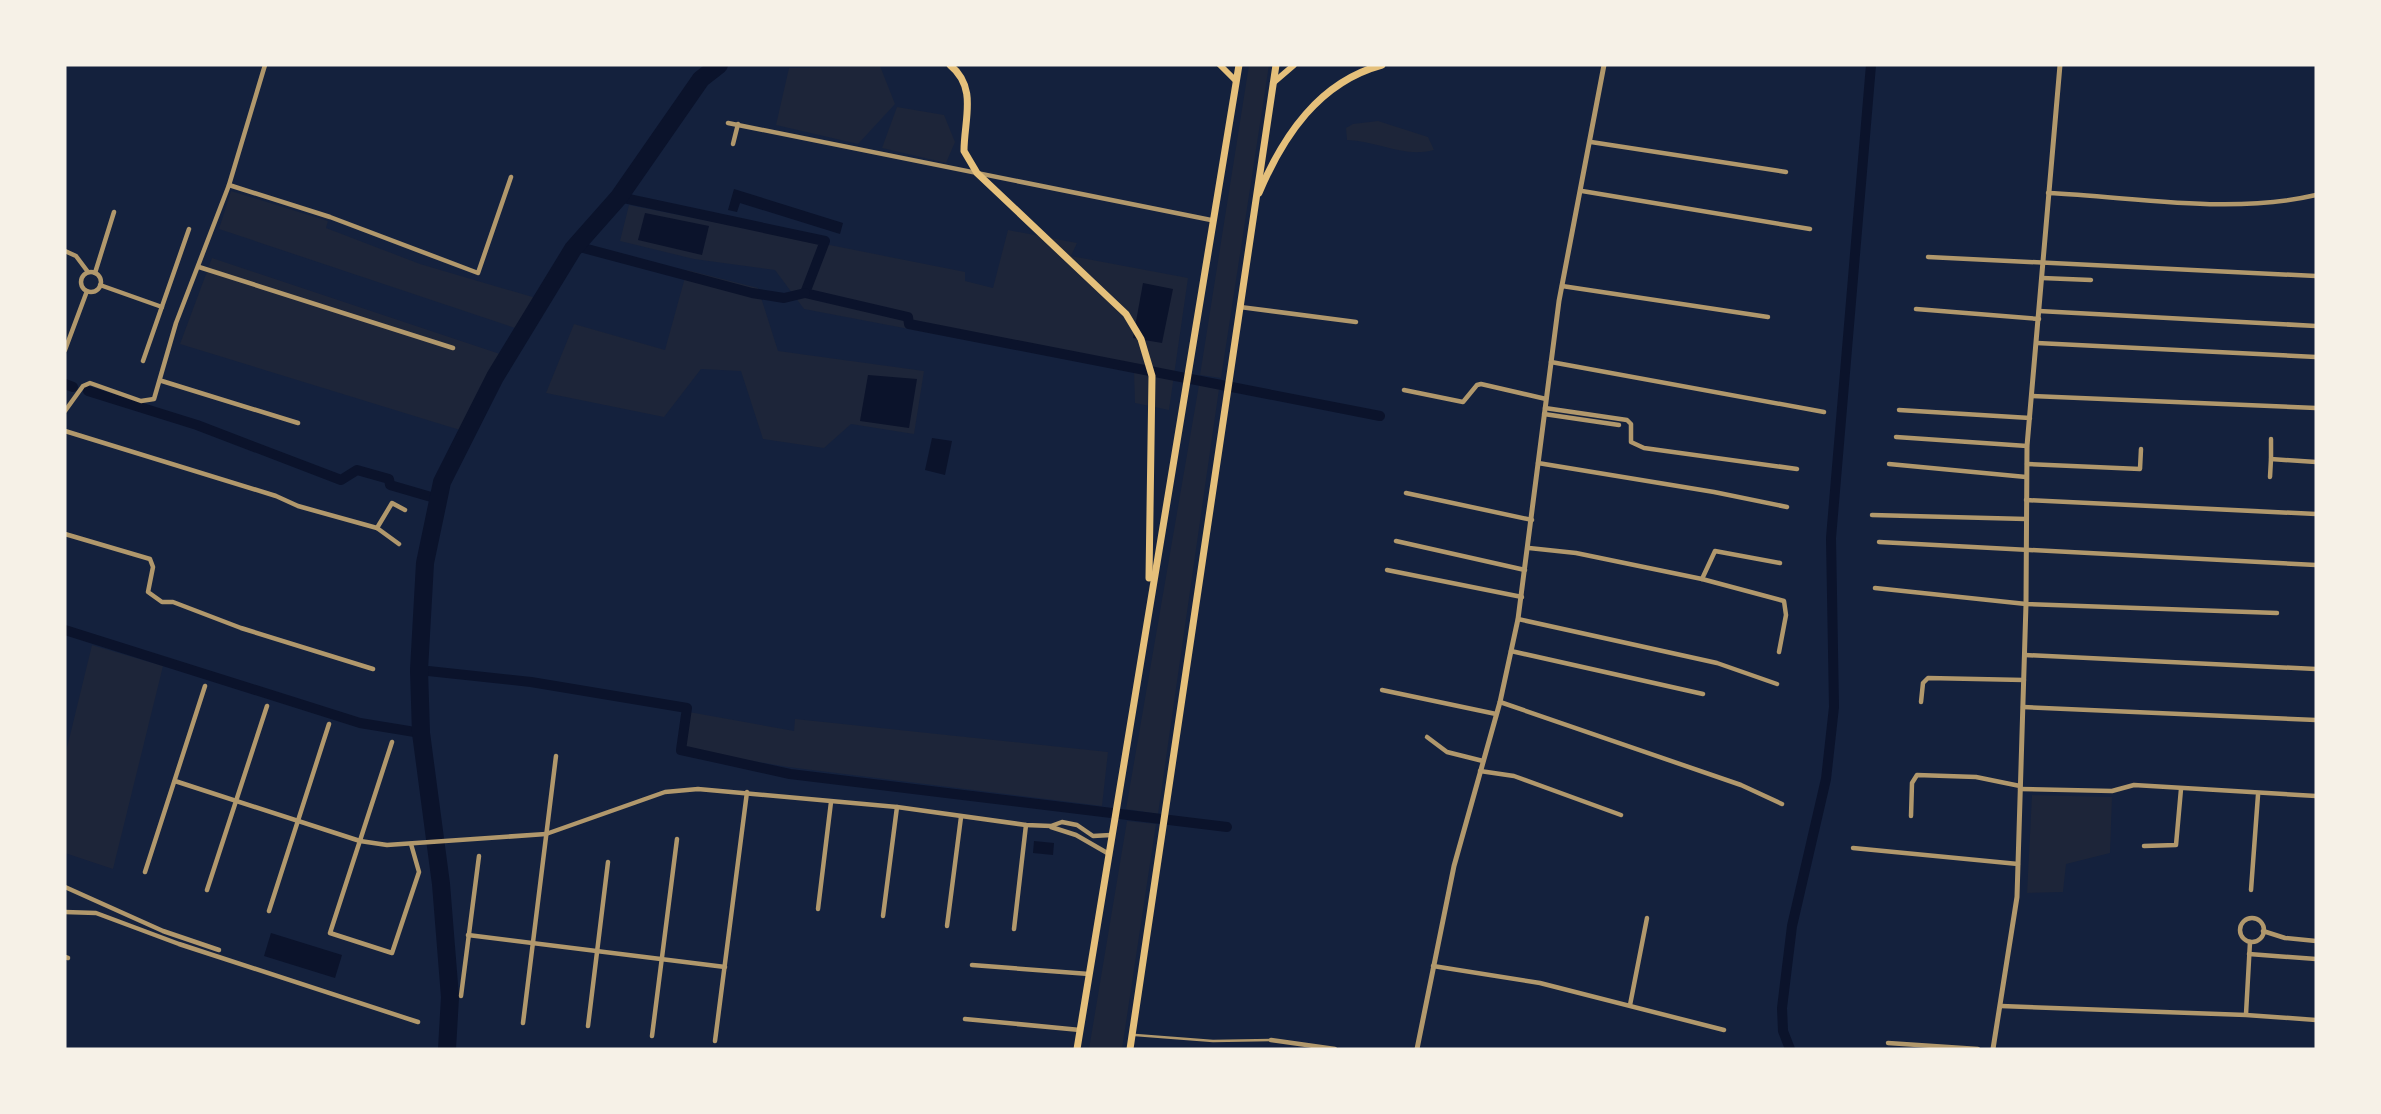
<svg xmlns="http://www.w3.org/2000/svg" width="2381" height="1114" font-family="'Archivo Narrow',sans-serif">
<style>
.green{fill:#1d2539}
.water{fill:#0b132b}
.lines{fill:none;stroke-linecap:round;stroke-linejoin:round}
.canal{stroke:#0b132b;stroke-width:10}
.river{stroke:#0b132b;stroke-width:18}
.service{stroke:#b1986c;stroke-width:2.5}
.minor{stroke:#b1986c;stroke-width:4.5}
.tertiary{stroke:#b1986c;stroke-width:5}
.secondary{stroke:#e5c07b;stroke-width:6}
.primary{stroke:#e5c07b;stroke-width:7}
</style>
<rect width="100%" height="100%" fill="#14213d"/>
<g class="green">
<polygon points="1249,65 1269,65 1221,378 1200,375"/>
<polygon points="880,66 895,104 858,144 776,125 789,68"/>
<polygon points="897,107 944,115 955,142 946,163 882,148"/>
<path d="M1378 121 1428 137 1434 150C1403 158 1378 141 1347 140L1346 128 1353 124Z"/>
<polygon points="231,191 328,221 326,228 420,264 536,298 518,329 219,229"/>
<polygon points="629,205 965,272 965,281 993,288 1008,230 1077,243 1071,256 1188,278 1169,410 1135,403 1134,372 804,309 775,270 694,259 620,241"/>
<polygon points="212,258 500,354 460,430 180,344"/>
<polygon points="687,270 758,288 778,351 924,371 914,434 851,424 824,448 763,439 741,371 701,369 664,417 546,393 574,324 665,350"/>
<polygon points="1199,385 1219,389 1158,814 1126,809"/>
<polygon points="92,645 163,666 113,869 65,853 65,756"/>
<polygon points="689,712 794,731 795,719 1108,752 1102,806 788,767 682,749"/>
<polygon points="2032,795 2112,797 2110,853 2066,864 2063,892 2027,893"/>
<polygon points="1127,821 1156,824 1122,1049 1089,1049"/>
</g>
<g class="water">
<polygon points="734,189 843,223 840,234 740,203 737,212 728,210"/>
<polygon points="645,213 709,226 702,255 638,240"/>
<polygon points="1143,283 1173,289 1162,343 1133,338"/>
<polygon points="868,375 917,379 909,428 860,421"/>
<polygon points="932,438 952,441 945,475 925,470"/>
<polygon points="1034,841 1054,843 1053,855 1033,853"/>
<polygon points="271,933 342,955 335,978 264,956"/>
</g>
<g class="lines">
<g class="canal">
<polyline points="619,197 825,241 805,293 908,317 909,324 1380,416"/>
<polyline points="576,246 752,293 784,298 805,293"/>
<polyline points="65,384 73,387"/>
<polyline points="88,391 197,425 341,480 357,470 389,479 390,485 438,499"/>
<polyline points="65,630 360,723 421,733"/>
<polyline points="419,670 531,682 687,708 681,750 790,774 1227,827"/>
<polyline points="1790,1049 1783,1031 1782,1008 1792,926 1826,779 1834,707 1831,538 1871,65"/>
</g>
<polyline class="river" points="447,1049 450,997 441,884 421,733 419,670 425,563 442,482 495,377 573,249 619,197 701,79 719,65"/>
<polyline class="service" points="1135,1035 1213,1041 1271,1040"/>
<g class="minor">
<polyline points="728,123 1211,220"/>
<polyline points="1591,142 1786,172"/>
<polyline points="733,144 738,124"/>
<polyline points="229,185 330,217 478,273 511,177"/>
<polyline points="1582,191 1810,229"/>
<path d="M2048 193C2136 197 2230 215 2316 195"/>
<polyline points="65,251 76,256 88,272"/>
<polyline points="1928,257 2316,276"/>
<polyline points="199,267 453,348"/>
<circle cx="91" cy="282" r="10"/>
<polyline points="95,273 114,212"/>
<polyline points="2042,278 2091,280"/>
<polyline points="100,285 162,307"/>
<polyline points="1562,286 1768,317"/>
<polyline points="1240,307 1356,322"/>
<polyline points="1916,309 2039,319"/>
<polyline points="2039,311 2316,326"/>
<polyline points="2037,343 2316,357"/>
<polyline points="65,350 87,291"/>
<polyline points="143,361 189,229"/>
<polyline points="1551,362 1824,412"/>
<polyline points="162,381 298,423"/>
<polyline points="1404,390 1463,402 1477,385 1481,384 1546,399"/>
<polyline points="2032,396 2316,408"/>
<polyline points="1545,408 1627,420 1631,424 1631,442 1644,448 1797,469"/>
<polyline points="1899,410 2030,418"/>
<polyline points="65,411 83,386 90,383 141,401 154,399 176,323 229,185 265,65"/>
<polyline points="1544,414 1619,425"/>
<polyline points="65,431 276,496 298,506 377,528 399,544"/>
<polyline points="1896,437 2027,446"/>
<polyline points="2271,439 2271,459 2316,462"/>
<polyline points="1538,463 1714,492 1787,507"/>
<polyline points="1889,464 2026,477"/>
<polyline points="2027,464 2140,469 2141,449"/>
<polyline points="2270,477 2271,459"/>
<polyline points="1406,493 1532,520"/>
<polyline points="2026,500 2316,514"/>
<polyline points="1872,515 2026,519"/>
<polyline points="377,528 392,503 405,510"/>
<polyline points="65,534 150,559 153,567 148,592 162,602 173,602 241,628 373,669"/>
<polyline points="1396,541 1525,570"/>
<polyline points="1879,542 2316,565"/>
<polyline points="1529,548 1576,553 1702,579 1715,551 1780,563"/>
<polyline points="1387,570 1522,597"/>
<polyline points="1702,579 1784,601 1786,615 1779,652"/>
<polyline points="1875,588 2026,604 2277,613"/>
<polyline points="1518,619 1717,663 1777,684"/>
<polyline points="1511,651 1703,694"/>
<polyline points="2025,655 2316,669"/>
<polyline points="1382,690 1496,714"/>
<polyline points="1500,702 1741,785 1782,804"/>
<polyline points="1921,702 1923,683 1928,678 2024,680"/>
<polyline points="2023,707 2316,720"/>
<polyline points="1427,737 1447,752 1483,761"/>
<polyline points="392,742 330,933 392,953 419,872 411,844"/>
<polyline points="1480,771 1514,776 1621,815"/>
<polyline points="175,781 360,841 387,845 546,834 665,792 698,789 897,807 1026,825 1051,826 1062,822 1077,825 1093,836 1111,835"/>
<polyline points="2020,789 2112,791 2134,785 2316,796"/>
<polyline points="1911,816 1912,783 1917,775 1976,777 2020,786"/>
<polyline points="1051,827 1076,835 1109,854"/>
<polyline points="2144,846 2176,845 2181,789"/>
<polyline points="1853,848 2018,864"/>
<polyline points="145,872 205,686"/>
<polyline points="65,887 163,931 219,950"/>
<polyline points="207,890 267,706"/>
<polyline points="2251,890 2258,795"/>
<polyline points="818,909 831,802"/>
<polyline points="269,911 329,724"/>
<polyline points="65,912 96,913 179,944 418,1022"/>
<polyline points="883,916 897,807"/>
<circle cx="2252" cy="930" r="12"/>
<polyline points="947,926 961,817"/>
<polyline points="1014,929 1026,825"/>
<polyline points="2263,931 2285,938 2316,941"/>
<polyline points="468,935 725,967"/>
<polyline points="2249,954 2316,959"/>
<polyline points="65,957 68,958"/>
<polyline points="972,965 1089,974"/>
<polyline points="1433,966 1540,983 1724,1030"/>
<polyline points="461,996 479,856"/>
<polyline points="1630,1005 1647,918"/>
<polyline points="2001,1006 2246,1015 2316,1020"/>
<polyline points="2246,1014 2250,942"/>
<polyline points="965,1019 1080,1030"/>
<polyline points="523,1023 556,756"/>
<polyline points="588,1026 608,862"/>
<polyline points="652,1036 677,839"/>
<polyline points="1271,1040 1335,1049"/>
<polyline points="715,1041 747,792"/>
<polyline points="1888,1043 1978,1049"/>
</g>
<g class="tertiary">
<polyline points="1417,1049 1454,866 1500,702 1518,619 1559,301 1604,65"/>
<polyline points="1993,1049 2017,897 2026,604 2027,446 2060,65"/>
</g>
<g class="secondary">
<polyline points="1220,65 1236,81"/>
<polyline points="1273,83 1294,65"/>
</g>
<g class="primary">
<path d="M950 65C978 88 964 119 964 151L977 173 1126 314 1141 339 1152 376 1149 578"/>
<path d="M1259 193C1283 136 1319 82 1382 65"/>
<polyline points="1077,1049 1239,65"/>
<polyline points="1130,1049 1276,65"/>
</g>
</g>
<rect width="2381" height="1114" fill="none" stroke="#f6f1e7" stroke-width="133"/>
</svg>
